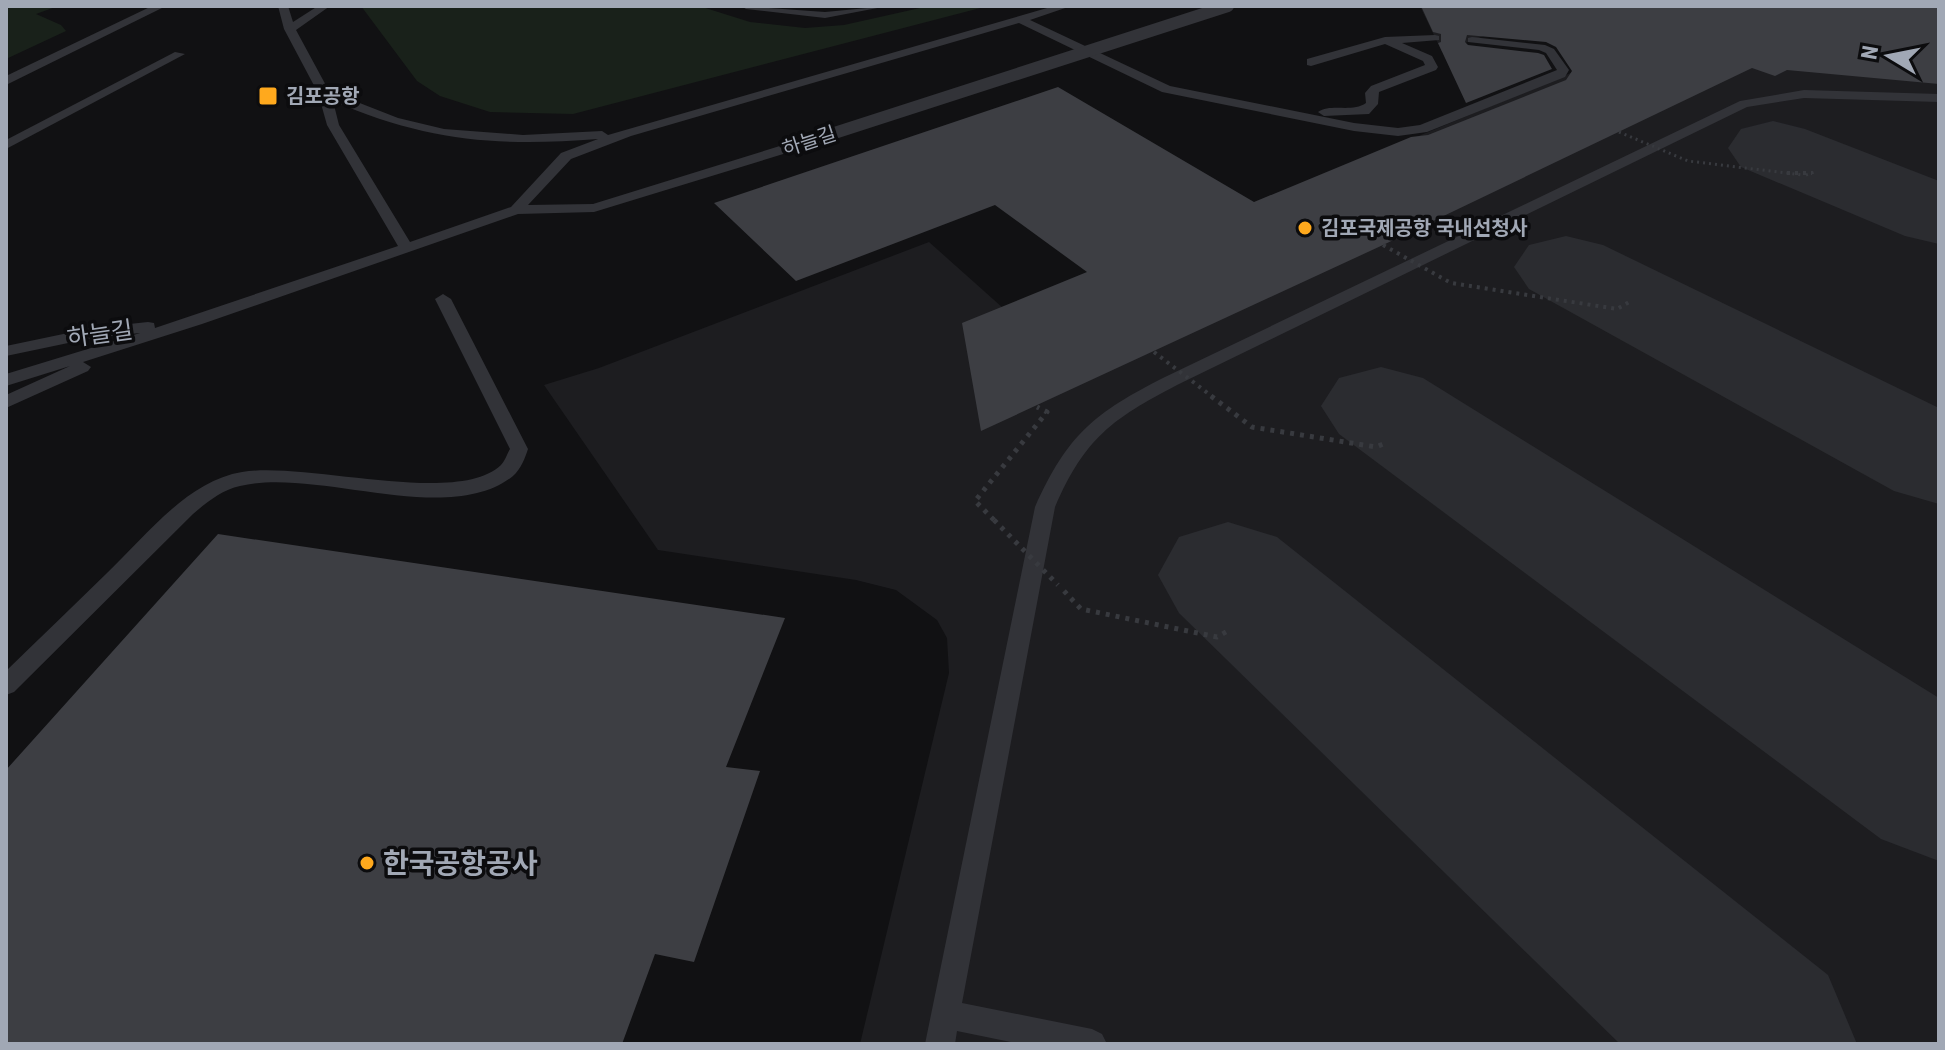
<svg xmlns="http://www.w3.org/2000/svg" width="1945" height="1050" font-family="'Roboto Condensed','Noto Sans KR',sans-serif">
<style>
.built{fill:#1d1d20}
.green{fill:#19211a}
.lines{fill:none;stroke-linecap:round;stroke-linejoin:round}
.taxiway{fill:#2b2c30;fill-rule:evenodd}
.building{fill:#3d3e43}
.path{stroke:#383a3f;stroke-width:5;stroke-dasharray:4 6;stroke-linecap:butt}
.lane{fill:#323338;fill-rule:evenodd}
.path-bridge-far2{stroke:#383a3f;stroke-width:3;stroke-dasharray:2 4;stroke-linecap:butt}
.path-bridge-far1{stroke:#383a3f;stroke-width:4;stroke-dasharray:3 5;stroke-linecap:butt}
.path-bridge{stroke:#383a3f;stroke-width:5;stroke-dasharray:4 6;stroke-linecap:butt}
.lane-bridge{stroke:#323338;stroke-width:12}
.poi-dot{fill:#ffa91d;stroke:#0c0c0e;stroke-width:3}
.labels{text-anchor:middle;stroke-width:7;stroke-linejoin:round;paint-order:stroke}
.far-poi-label{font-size:20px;font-weight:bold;fill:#a1a8b5;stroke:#0c0c0e;text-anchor:start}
.far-street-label{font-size:20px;fill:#a1a8b5;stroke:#0c0c0e}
.street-label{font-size:24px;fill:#a1a8b5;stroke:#0c0c0e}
.near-poi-label{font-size:28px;font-weight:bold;fill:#a1a8b5;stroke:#0c0c0e;text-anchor:start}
</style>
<rect width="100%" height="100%" fill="#111113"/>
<polygon class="built" points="1420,6 1939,6 1939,1044 860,1044 949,673 947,638 937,620 896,590 856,580 658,550 544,385 599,368 929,242 1003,308 1590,65 1530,18 1442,52"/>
<g class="green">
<polygon points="6,6 58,6 36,14 61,25 66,31 6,59"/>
<polygon points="361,6 699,6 750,22 805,28 844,25 929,6 988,6 573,114 490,112 440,96 417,81"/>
</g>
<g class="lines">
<g class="taxiway">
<polygon points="1773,121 1805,129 1939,181 1939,244 1905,236 1741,167 1728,148 1741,129"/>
<polygon points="1566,236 1603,245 1939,408 1939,504 1894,491 1529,289 1514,267 1529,245"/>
<polygon points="1381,367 1423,378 1939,698 1939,861 1881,839 1339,434 1321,406 1339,378"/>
<polygon points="1228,522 1277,537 1828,975 1857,1044 1620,1044 1179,613 1158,575 1179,537"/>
</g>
</g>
<g class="building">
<polygon points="1421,6 1939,6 1939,84 1787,70 1775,76 1752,68 1383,245 981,431 962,323 1087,272 995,205 796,281 714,203 1058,87 1254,202 1411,137 1428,135 1566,80 1572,71 1556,47 1546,42 1467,35 1465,42 1468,45 1538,53 1544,55 1552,69 1466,103 1438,43 1441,42 1441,34 1433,32"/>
<polygon points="218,534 785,618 726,767 760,771 694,962 655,954 622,1044 6,1044 6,770"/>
</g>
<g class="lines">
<g class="path">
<polyline points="994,520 975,501 1047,412 1037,407"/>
<polyline points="1064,591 1081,609 1217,637 1231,629"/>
</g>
<g class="lane">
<polygon points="152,6 166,6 6,85 6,76"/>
<path d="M278 6H288L293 22 318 6H330L296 30 329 91 398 118 444 129 523 135 602 131 608 135 1054 6H1071L1030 20 1170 86 1354 123 1398 128 1420 125 1557 70 1546 53 1539 50 1468 42V38L1472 37 1545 45 1554 49 1569 70 1565 77 1427 132 1398 136 1354 131 1162 92 1019 23 631 136 571 159 528 205 593 204 783 145H793V151L594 212 518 214 202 324 83 362 91 367 88 371 6 408V395L70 366 6 386V374L140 333 92 338 6 356V346L92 328 148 322 154 323 155 328 398 246 327 125 318 93 284 29ZM333 101C426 141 497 147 598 139L561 153 511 207 410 242 339 125Z"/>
<polygon points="741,6 825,12 888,6 825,18 746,9"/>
<path d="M1435 35 1439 36V40L1402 43 1432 56 1438 67 1436 70 1379 92 1378 104 1369 114 1324 116 1318 112C1331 103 1352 113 1366 103L1365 93 1371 86 1425 65 1423 61 1385 44 1311 66 1307 65V59L1385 37Z"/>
<polygon points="175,52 185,54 6,149 6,140"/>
<path d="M1804 90 1939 94V102L1804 98 1747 107 1177 385C1112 419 1085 438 1055 507L962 1003 1092 1029 1102 1034 1107 1044H1021L957 1031 955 1044H925L1035 507C1068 434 1094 413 1165 377L1740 101Z"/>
<path d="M443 294 451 299 528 449C525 458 521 469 513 476 448 528 317 467 240 486 222 490 207 502 193 514L14 692 6 695V671C40 638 74 605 107 573 146 536 187 481 242 472 306 461 457 507 501 465 505 461 507 454 510 449L435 299Z"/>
</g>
<g class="path-bridge-far2">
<polyline points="1619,132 1688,161 1803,175"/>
<polyline points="1806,175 1817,171"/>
</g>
<g class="path-bridge-far1">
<polyline points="1787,173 1812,173"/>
<polyline points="1383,245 1451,283 1617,309 1629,302"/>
<polyline points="1154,352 1214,398"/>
</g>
<g class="path-bridge">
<polyline points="1211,396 1252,427 1376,447 1388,442"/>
<polyline points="994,520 1058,585"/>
</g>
<polyline class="lane-bridge" points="788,148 1228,6"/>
</g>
<g class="poi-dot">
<rect x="258" y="86" width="20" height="20" rx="4"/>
<circle cx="1305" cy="228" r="8"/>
<circle cx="367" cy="863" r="8"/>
</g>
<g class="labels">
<g class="far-poi-label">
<text x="286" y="103">김포공항</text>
<text x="1321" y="235">김포국제공항 국내선청사</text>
</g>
<g class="far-street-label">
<text transform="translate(809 141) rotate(-18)" y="7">하늘길</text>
</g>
<g class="street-label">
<text transform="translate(100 334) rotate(-8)" y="8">하늘길</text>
</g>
<g class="near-poi-label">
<text x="383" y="873">한국공항공사</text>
</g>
</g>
<rect width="1945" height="1050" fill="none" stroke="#a1a8b5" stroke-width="16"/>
<g transform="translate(1889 56) rotate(280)" stroke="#0c0c0e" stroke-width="6" paint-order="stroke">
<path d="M0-6L14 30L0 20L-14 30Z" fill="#a1a8b5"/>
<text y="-12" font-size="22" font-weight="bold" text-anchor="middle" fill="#a1a8b5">N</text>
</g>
</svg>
